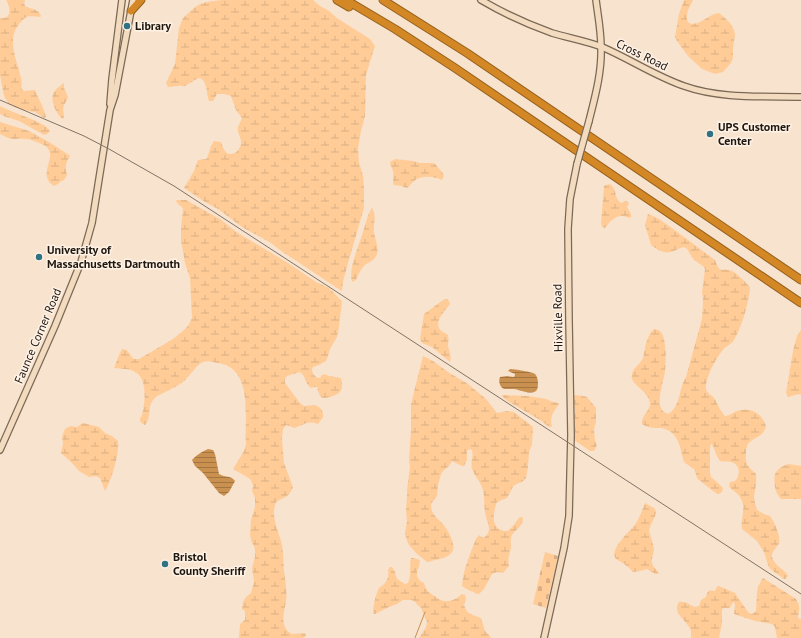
<svg xmlns="http://www.w3.org/2000/svg" width="801" height="638" font-family="'PT Sans',sans-serif">
<style>
.wetland{fill:url(#wetland-marsh)}
.cemetery{fill:url(#cemetery-stones)}
.water{fill:url(#water-rules)}
.lines{fill:none;stroke-linecap:round;stroke-linejoin:round}
.stream{stroke:#ca9050;stroke-width:1}
.secondary-casing{stroke:#7b6956;stroke-width:8}
.highway-casing{stroke:#94601e;stroke-width:9}
.secondary{stroke:#f2dbbe;stroke-width:5.5}
.highway{stroke:#d38725;stroke-width:7}
.rail{stroke:#817366;stroke-width:1}
.secondary-bridge-casing{stroke:#7b6956;stroke-width:8;stroke-linecap:butt}
.secondary-bridge{stroke:#f2dbbe;stroke-width:5.5}
.poi-dot{fill:#2f7283;stroke:#fff2e5;stroke-width:1.5}
.labels{text-anchor:middle;stroke-width:3;stroke-linejoin:round;paint-order:stroke}
.poi-label{font-size:12px;font-weight:bold;fill:#1e1710;stroke:#fff2e5;text-anchor:start}
.street-label{font-size:12px;fill:#1e1710;stroke:#fff2e5}
</style>
<defs>
<pattern id="wetland-marsh" width="20" height="14" patternUnits="userSpaceOnUse"><rect width="20" height="14" fill="#ffcc98"/><path d="M1 5h8M5 5V1M11 12h8M15 12V8" fill="none" stroke="#daae82"/></pattern>
<pattern id="cemetery-stones" width="16" height="16" patternUnits="userSpaceOnUse"><rect width="16" height="16" fill="#ffcc98"/><path d="M2 7V4a2 2 0 0 1 4 0v3zM10 15v-3a2 2 0 0 1 4 0v3z" fill="#daae82"/></pattern>
<pattern id="water-rules" width="6" height="5" patternUnits="userSpaceOnUse"><rect width="6" height="5" fill="#ca9050"/><path d="M0 2.5h6" fill="none" stroke="#a37541"/></pattern>
</defs>
<rect width="100%" height="100%" fill="#f8e3ce"/>
<g class="wetland">
<path d="M6 0H25L24 3 25 6C32 10 38 8 41 16L40 17C36 17 29 15 25 18 22 20 19 24 17 27 9 39 15 57 19 70 20 76 23 81 21 88L24 91 35 90C38 98 45 110 46 117L44 118 35 112 22 110 10 105 7 101 4 96 0 75V18C12 20 11 7 6 0Z"/>
<path d="M221 0H313L320 6 329 11 337 18 370 39 375 46 366 75 365 116 361 131 358 148 359 162 363 176 364 187V208L348 263 343 282 342 291 340 290 292 258 284 253 271 243 242 227 218 209 205 202 184 188 194 171 198 160 206 159 207 158 211 146 214 141 221 142C223 147 224 153 230 154 233 154 236 153 238 150 246 141 236 135 238 127 239 124 241 121 242 118L236 110 231 96 224 94H217L213 101H209C206 93 208 82 200 78 194 79 190 84 185 86 180 87 183 85 178 86 175 86 172 87 168 87L166 83 175 64 179 28 183 18 195 7 200 4 207 2Z"/>
<polygon points="684,0 693,0 688,10 687,15 687,20 689,23 692,24 698,23 714,14 719,13 723,16 730,23 734,30 735,34 733,49 733,58 731,63 723,72 715,74 702,69 688,56 677,41 675,37 679,14"/>
<path d="M64 83V88L68 97 67 100 64 105 63 109 64 117 63 119C57 116 49 99 54 92 56 89 61 85 64 83Z"/>
<path d="M0 106C10 112 46 122 50 131L47 134 44 135 19 121 13 119 6 117 0 114Z"/>
<path d="M0 122 29 131 49 142 69 155 70 156C65 164 65 166 67 175L64 180C60 181 59 184 54 186 35 174 61 155 44 145 42 144 30 139 27 139 21 138 14 140 8 138 5 137 3 135 0 134Z"/>
<path d="M395 159 413 161 420 163H433L435 164 442 172 444 176 442 180C434 176 421 175 414 181 411 183 410 186 407 188L401 186 394 185C392 181 394 177 393 172 393 168 390 166 390 162Z"/>
<path d="M610 184C618 190 613 197 621 203L626 201 628 202 629 204 627 207 631 214V217L629 218C618 212 611 220 605 228H603L601 224 604 186 606 185Z"/>
<path d="M177 200H186L220 219 238 233 288 263 316 282 329 288 342 301 339 327 337 337 330 349 328 356 326 361 319 365 313 367 312 369C312 373 315 378 320 378L322 375 324 374 329 376 341 378C342 383 343 388 340 392 337 395 325 400 321 397 319 395 318 390 317 387H315L311 388C305 384 306 376 300 372L287 376 285 379V383L300 403 304 406C308 406 311 405 314 405 320 406 324 411 323 417 322 419 320 421 319 423L317 424C308 420 303 425 295 428L286 425 283 429 282 439 284 463 293 487C289 498 284 497 276 502 270 517 279 531 282 545 284 556 283 568 285 579 286 586 287 593 286 601 284 613 279 627 292 634L304 633 306 635 304 638H239L240 624 245 620V611L242 609 243 602 246 597 251 593 254 582 252 568 255 557V550L254 546 251 541 250 533 251 520 255 507V498L252 491 253 486 251 480 247 477 233 469 244 451 246 444C244 419 254 368 218 363 213 362 209 360 203 362 197 364 190 376 184 381 180 384 176 387 171 389 165 393 158 394 153 400 147 407 152 418 145 425 143 424 141 423 140 421 139 418 141 418 142 415 145 404 148 378 135 372 129 368 121 369 114 368L119 355 122 349C129 349 129 355 134 359H139L173 339 184 330 188 326 192 318 190 278 185 263 181 241V228L183 209C182 206 178 205 176 201Z"/>
<path d="M372 208C377 215 373 224 374 233 375 239 379 247 377 254 375 261 368 262 364 266 360 270 358 275 356 280L352 282C348 268 359 246 363 232 366 224 367 215 372 208Z"/>
<path d="M648 214H649L659 219 672 228 715 260C720 275 722 267 732 271 737 273 746 283 750 287 749 302 742 327 734 340 732 344 726 346 723 350 716 358 705 378 706 389 707 394 711 394 714 398 718 404 720 411 725 416 730 416 733 412 737 411 751 407 761 412 766 426 764 437 755 436 749 443 747 445 746 449 746 452 745 464 747 466 756 474 757 482 755 489 754 497 754 501 756 506 757 510L764 514 770 516C774 521 781 536 779 543 777 548 771 552 772 557 774 565 783 569 787 574L788 576 785 579H784L770 569 768 565 764 552 757 541 742 529C740 519 747 507 740 497 737 492 732 491 729 486L730 482 735 481C741 475 740 464 731 462 727 461 724 462 720 461 716 456 715 450 712 444H711L710 449V473L711 477 718 483 723 488 722 492 719 494H717L699 480 697 478 695 470 684 462C680 448 679 430 660 428 654 428 647 428 642 424 641 415 650 411 650 404 650 393 634 386 632 379 630 369 640 365 643 358 644 355 644 351 645 348 646 342 649 333 654 329 656 329 659 330 660 331 667 337 666 363 665 371 664 382 652 410 668 414 678 409 679 395 682 386 683 383 684 380 686 377L702 319 703 300 702 292 705 269 704 267 693 259 687 249 684 247C679 248 675 251 671 252 664 254 656 249 651 245L645 225Z"/>
<path d="M447 299 449 301 450 304C445 311 431 324 443 332 445 333 447 334 448 335 449 339 448 342 448 345 449 352 452 355 450 362L432 347 422 343 420 339 424 314 443 300Z"/>
<polygon points="801,330 801,395 799,394 788,397 786,393 793,351 797,336"/>
<path d="M423 356 433 361 448 372 468 384 486 399 497 413 507 411 514 412 533 427 532 444 529 452 528 467 526 478 522 482 514 485 507 498 497 502C494 510 490 526 501 530 503 531 505 531 507 531 512 529 516 521 520 517H522L523 519C522 527 516 529 512 535 510 539 511 543 511 547 510 555 507 557 509 566L503 573 497 572 494 573 492 574 484 589 479 594H477C472 591 467 590 462 586 463 570 470 554 476 539L479 535 483 538 485 537C487 535 489 532 489 529 489 525 487 521 486 517 483 507 486 495 481 485 479 480 474 475 472 469 470 462 474 456 472 450L469 449 467 451V460L464 466H462L452 461 449 466 443 471 441 474 438 485 437 496 431 504C431 513 435 516 441 522 446 527 450 534 452 540 457 554 448 557 436 560 433 560 430 562 427 562L416 553 409 545 407 541 405 533 407 521 406 510 407 497V490L410 467 409 460 411 430V404Z"/>
<path d="M502 395 528 396 547 399 550 401 558 403 559 404C554 412 549 416 552 426L550 427H549L540 420 506 400 502 396Z"/>
<polygon points="575,395 583,396 587,397 596,408 596,422 594,429 595,441 597,445 594,451 590,451 574,440 575,426 574,418 575,410 573,402 573,398"/>
<path d="M83 423 99 427 105 433 112 436 118 441C120 452 111 482 105 491L100 478 96 476 89 477 79 471 71 462 61 453 63 443 62 437 64 431 66 428 71 426 77 427Z"/>
<path d="M788 464 795 465 801 466V499H781C778 496 776 492 775 487 773 474 775 469 788 464Z"/>
<path d="M645 503 654 508 656 511C656 518 650 524 649 531 651 537 653 543 654 550 654 554 651 558 652 563 653 567 657 570 659 574H655L647 569 640 571 633 572C629 568 625 564 621 562 619 561 617 560 616 559 608 549 632 530 636 523 640 517 642 510 645 503Z"/>
<path d="M411 558H413L420 560 419 567 417 571V576L420 581 424 583C426 590 429 593 436 597 445 604 453 602 462 594L465 595 466 599 464 605C467 615 472 614 481 618L485 631 489 635 491 638H419L426 627 427 622 421 608 414 601 411 600H403L397 604 389 607 375 614 373 613C373 607 376 593 379 588 382 585 381 587 384 584 388 580 389 575 388 570L390 567H392L395 572 397 579 405 584 408 583C412 575 409 567 411 558Z"/>
<path d="M763 578 796 599C801 607 799 609 798 617L799 619H801V638H777L775 627 772 624 755 621 734 614 735 604 733 602 730 608H724L722 609V623L719 638H691C691 636 691 633 691 631 688 620 671 614 679 602 685 601 689 604 694 607L699 606 701 600 706 597C708 590 708 590 715 591L717 587 719 586 735 593 748 612 751 614 754 613 756 611 757 592 758 587 762 579Z"/>
</g>
<polygon class="cemetery" points="545,552 558,556 546,608 533,604"/>
<g class="water">
<path d="M510 369C514 369 533 372 535 374 537 376 538 380 538 383 538 385 538 389 536 391 530 395 520 390 514 389 511 389 508 389 504 389 500 387 498 382 500 377L507 376 514 377 515 375V374L508 371Z"/>
<path d="M208 449 213 450 215 454 219 474C226 478 231 475 235 481L229 492 224 496 219 493 203 473 195 466 192 460C195 456 203 451 208 449Z"/>
</g>
<g class="lines">
<polyline class="stream" points="415,638 425,612"/>
<defs>
<g id="secondary">
<path d="M481 0C503 13 527 24 552 33 569 38 586 41 602 47 630 59 655 76 684 86 720 99 763 96 801 97"/>
<polyline points="110,104 112,79 122,0"/>
<path d="M589 121C595 97 602 72 601 47 601 31 598 16 596 0"/>
<polyline points="0,450 55,326 81,262 92,223 110,110 115,95 133,0"/>
<polyline points="544,638 564,548 569,516 571,435 569,321 568,229 570,199 577,164"/>
</g>
<g id="highway">
<polyline points="337,0 349,7"/>
<polyline points="346,0 395,29 455,68 801,303"/>
<polyline points="383,0 467,53 801,280"/>
<polyline points="131,11 141,0"/>
</g>
</defs>
<use href="#secondary" class="secondary-casing"/>
<use href="#highway" class="highway-casing"/>
<use href="#secondary" class="secondary"/>
<use href="#highway" class="highway"/>
<polyline class="rail" points="0,100 84,136 109,149 174,186 801,594"/>
<defs>
<polyline id="secondary-bridge" points="577,164 589,121"/>
</defs>
<use href="#secondary-bridge" class="secondary-bridge-casing"/>
<use href="#secondary-bridge" class="secondary-bridge"/>
</g>
<g class="poi-dot">
<circle cx="127" cy="26" r="4"/>
<circle cx="710" cy="134" r="4"/>
<circle cx="39" cy="257" r="4"/>
<circle cx="165" cy="564" r="4"/>
</g>
<g class="labels">
<g class="poi-label">
<text x="135" y="30">Library</text>
<text x="718" y="131">UPS Customer<tspan x="718" dy="14">Center</tspan></text>
<text x="47" y="254">University of<tspan x="47" dy="14">Massachusetts Dartmouth</tspan></text>
<text x="173" y="561">Bristol<tspan x="173" dy="14">County Sheriff</tspan></text>
</g>
<g class="street-label">
<text transform="translate(642 55) rotate(26)" y="4">Cross Road</text>
<text transform="translate(558 318) rotate(-91)" y="4">Hixville Road</text>
<text transform="translate(38 336) rotate(-67)" y="4">Faunce Corner Road</text>
</g>
</g>
</svg>
